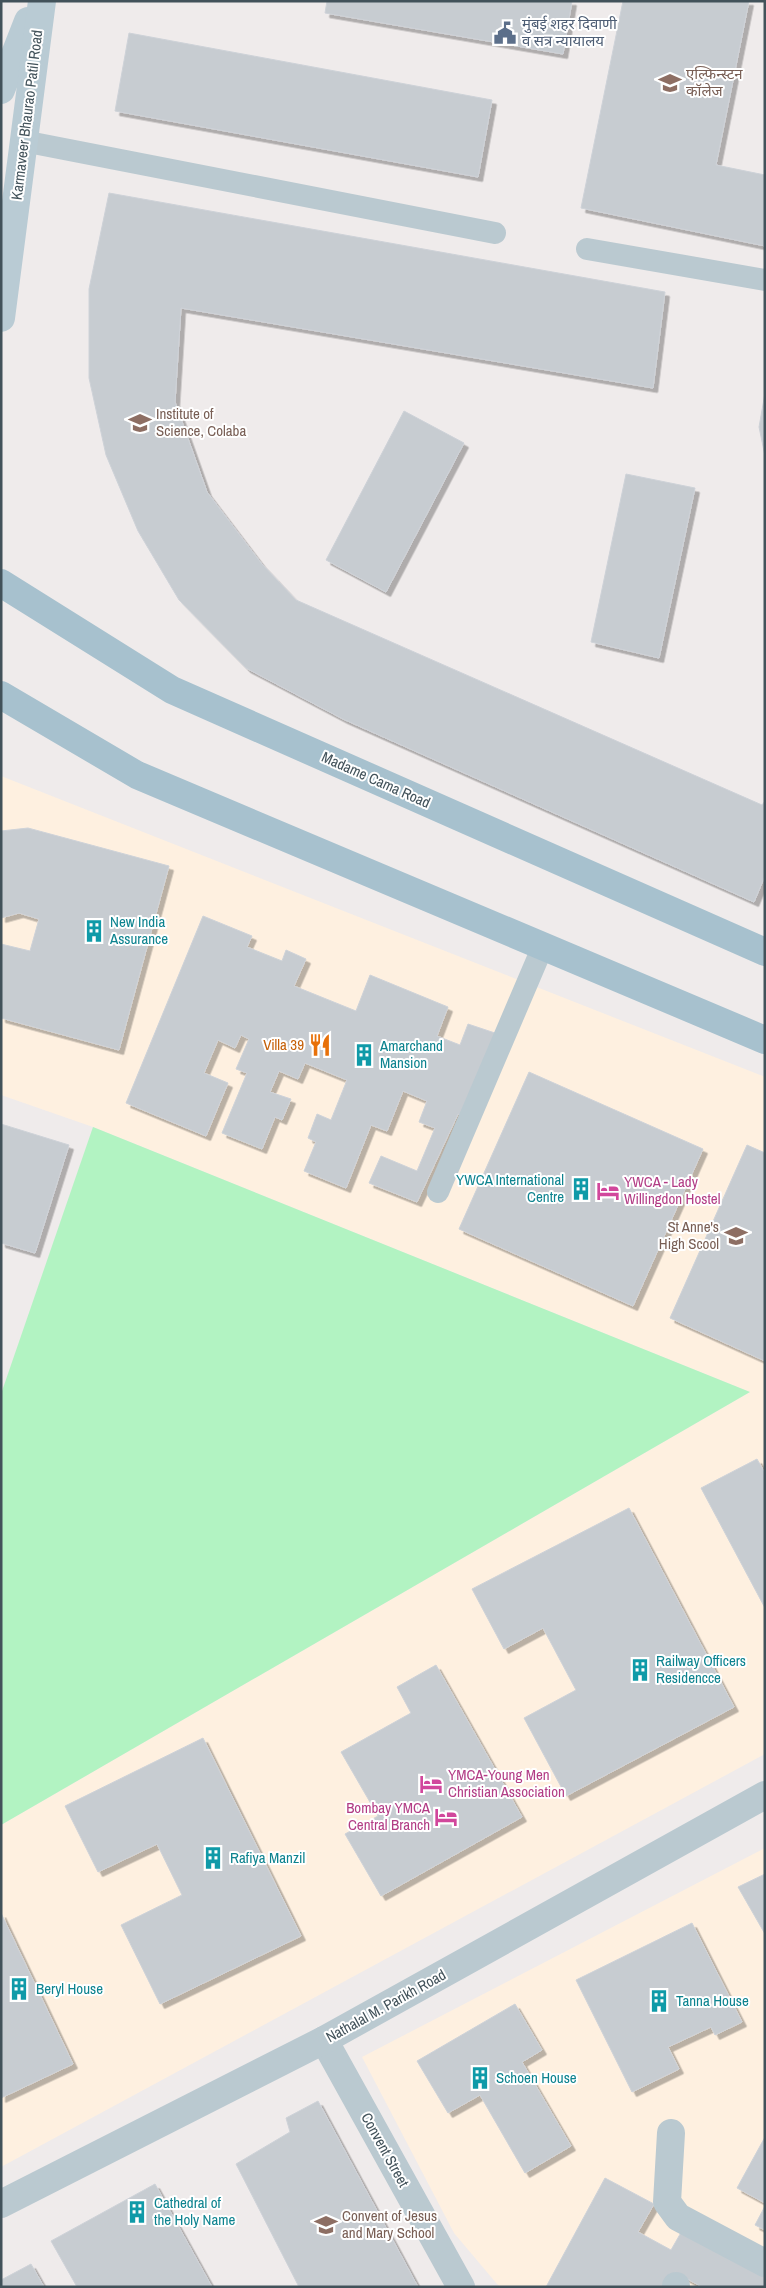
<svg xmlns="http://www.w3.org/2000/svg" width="766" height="2288" font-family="'Archivo Narrow','Noto Sans Devanagari',sans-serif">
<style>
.commercial{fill:#fef0e0}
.green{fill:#b2f3c2}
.building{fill:#c7ccd1;stroke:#ced2d8;filter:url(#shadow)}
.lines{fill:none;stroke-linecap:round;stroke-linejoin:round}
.service{stroke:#bac9d0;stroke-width:22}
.minor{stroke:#bac9d0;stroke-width:28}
.tertiary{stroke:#bac9d0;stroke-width:28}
.secondary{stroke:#b9cbd4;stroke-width:28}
.primary{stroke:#a7c1ce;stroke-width:28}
.labels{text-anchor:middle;stroke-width:4;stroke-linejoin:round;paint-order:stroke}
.service-label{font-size:15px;fill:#4e5e75;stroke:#fff;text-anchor:start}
.education-label{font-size:15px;fill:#785e54;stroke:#fff;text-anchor:start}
.street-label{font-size:15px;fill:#42525a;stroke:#fff}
.culture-label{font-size:15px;fill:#0d838f;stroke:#fff;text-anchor:start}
.food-label{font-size:15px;fill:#c56008;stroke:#fff;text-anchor:end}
.hotel-label{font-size:15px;fill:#b23c85;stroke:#fff;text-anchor:start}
</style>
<defs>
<filter id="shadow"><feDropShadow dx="4.5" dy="4.5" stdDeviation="0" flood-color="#0004"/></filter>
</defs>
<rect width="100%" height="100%" fill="#efebeb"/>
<g class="commercial">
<polygon points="1,776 765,1077 765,1754 1,2167 1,1825 750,1392 93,1127 1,1095"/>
<polygon points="765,1848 765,2287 501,2287 497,2284 454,2233 362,2057"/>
</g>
<polygon class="green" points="93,1127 750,1392 1,1825 1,1394"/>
<g class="building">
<polygon points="327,1 572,1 563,54 325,13"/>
<polygon points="623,1 749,1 716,165 765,175 765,246 581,208"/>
<polygon points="129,33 492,100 478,177 115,111"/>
<polygon points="109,193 665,292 653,388 181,308 175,402 207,492 261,563 296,600 762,805 765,801 765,879 764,878 754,902 343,719 246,668 179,600 138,531 106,455 89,378 89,289"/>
<polygon points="765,393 765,456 759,427"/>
<polygon points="404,411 464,443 386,592 326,560"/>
<polygon points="626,474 695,488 659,658 591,642"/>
<polygon points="28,828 169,866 119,1050 1,1018 1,944 30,951 39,919 19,913 1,918 1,831"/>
<polygon points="203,916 252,936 247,947 282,961 286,950 306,959 294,986 356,1011 370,975 448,1007 437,1036 460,1045 468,1024 498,1034 467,1117 458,1114 417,1202 369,1183 381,1156 417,1171 435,1128 419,1122 427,1101 403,1091 387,1131 371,1125 346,1188 304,1171 316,1142 308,1138 317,1114 331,1120 347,1080 305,1063 298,1079 279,1071 270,1092 291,1099 282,1120 275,1117 262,1149 222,1133 247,1073 236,1069 249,1039 241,1035 235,1048 218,1040 204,1073 228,1083 206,1136 126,1103"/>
<polygon points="529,1072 703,1149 633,1306 459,1229"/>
<polygon points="1,1124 69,1145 35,1253 1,1243"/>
<polygon points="747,1145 765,1153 765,1361 670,1318"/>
<polygon points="757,1459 765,1473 765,1608 701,1488"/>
<polygon points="629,1508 734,1707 566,1796 524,1718 576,1690 543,1628 504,1649 472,1589"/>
<polygon points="436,1665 522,1817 381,1896 345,1834 378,1816 341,1752 411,1713 397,1687"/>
<polygon points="203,1738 301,1936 160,2004 121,1925 182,1895 157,1844 98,1872 65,1806"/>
<polygon points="765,1874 765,1934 738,1887"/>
<polygon points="1,1913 73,2064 1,2098"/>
<polygon points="692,1923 742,2022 715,2035 711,2027 668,2047 679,2069 632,2092 576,1980"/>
<polygon points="515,2004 542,2050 522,2062 571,2146 525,2173 480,2095 448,2113 417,2061"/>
<polygon points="318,2101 418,2287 299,2287 236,2164 290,2132 286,2118"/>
<polygon points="765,2137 765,2203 737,2188"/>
<polygon points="605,2178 654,2204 638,2232 671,2250 683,2229 765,2274 765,2287 702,2287 675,2272 667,2287 546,2287"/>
<polygon points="155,2184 212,2287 77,2287 51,2241"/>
<polygon points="765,2206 765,2230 755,2225"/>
<polygon points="31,2264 44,2287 1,2287 1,2280"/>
</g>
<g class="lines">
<g class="service">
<polyline points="23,141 495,233"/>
<polyline points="587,249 765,280"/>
<polyline points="438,1192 543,946"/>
</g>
<g class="minor">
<polyline points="324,2040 461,2287"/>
<polyline points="671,2133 667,2202 678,2217 765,2263"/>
<polyline points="676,2287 676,2286"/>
</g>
<polyline class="tertiary" points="1,2204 324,2040 765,1795"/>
<g class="secondary">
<polyline points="1,90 28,21"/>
<polyline points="1,318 42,1"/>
</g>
<g class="primary">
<polyline points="1,583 172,690 765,952"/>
<polyline points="1,695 137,775 765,1040"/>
</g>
</g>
<defs>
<symbol id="civic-bare" viewBox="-9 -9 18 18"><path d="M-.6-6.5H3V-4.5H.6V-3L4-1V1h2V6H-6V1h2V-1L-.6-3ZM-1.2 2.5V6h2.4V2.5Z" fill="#5c6f8a" stroke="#fff" stroke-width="2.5" paint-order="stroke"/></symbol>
<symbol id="university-bare" viewBox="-9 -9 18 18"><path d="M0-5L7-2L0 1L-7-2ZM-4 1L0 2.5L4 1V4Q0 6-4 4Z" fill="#8d6e63" stroke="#fff" stroke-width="2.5" paint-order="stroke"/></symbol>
<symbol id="building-bare" viewBox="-9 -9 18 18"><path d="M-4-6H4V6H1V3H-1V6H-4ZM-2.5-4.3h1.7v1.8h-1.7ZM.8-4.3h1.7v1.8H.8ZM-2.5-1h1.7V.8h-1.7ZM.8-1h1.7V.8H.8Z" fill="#0f9aa8" stroke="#fff" stroke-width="2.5" paint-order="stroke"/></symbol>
<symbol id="restaurant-bare" viewBox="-9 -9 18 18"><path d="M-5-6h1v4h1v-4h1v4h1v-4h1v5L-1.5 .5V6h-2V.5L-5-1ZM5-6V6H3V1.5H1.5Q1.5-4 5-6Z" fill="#e8710a" stroke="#fff" stroke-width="2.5" paint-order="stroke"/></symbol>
<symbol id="hotel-bare" viewBox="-9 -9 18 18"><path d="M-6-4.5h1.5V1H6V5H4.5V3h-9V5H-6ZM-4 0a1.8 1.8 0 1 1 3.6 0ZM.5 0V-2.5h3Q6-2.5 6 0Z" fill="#d1479c" stroke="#fff" stroke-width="2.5" paint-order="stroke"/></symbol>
<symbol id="school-bare" viewBox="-9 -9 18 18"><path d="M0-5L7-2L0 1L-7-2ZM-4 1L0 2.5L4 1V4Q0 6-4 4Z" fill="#8d6e63" stroke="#fff" stroke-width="2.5" paint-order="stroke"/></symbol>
</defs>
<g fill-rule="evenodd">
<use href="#civic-bare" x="489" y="17" width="32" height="32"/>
<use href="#university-bare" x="654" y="67" width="32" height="32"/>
<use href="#university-bare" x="124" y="407" width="32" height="32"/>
<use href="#building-bare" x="78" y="915" width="32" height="32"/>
<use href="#restaurant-bare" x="304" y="1029" width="32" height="32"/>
<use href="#building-bare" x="348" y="1039" width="32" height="32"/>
<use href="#building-bare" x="565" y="1173" width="32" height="32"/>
<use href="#hotel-bare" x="592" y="1175" width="32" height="32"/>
<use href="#school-bare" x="720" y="1220" width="32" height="32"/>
<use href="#building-bare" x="624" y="1654" width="32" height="32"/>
<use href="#hotel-bare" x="415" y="1768" width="32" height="32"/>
<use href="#hotel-bare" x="430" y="1801" width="32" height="32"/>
<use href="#building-bare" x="197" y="1842" width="32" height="32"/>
<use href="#building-bare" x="3" y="1973" width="32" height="32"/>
<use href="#building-bare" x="643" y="1985" width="32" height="32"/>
<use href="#building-bare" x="464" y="2062" width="32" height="32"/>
<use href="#building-bare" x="121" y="2196" width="32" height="32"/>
<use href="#school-bare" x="310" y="2209" width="32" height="32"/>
</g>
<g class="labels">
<g class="service-label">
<text x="522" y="29">मुंबई शहर दिवाणी<tspan x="522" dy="17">व सत्र न्यायालय</tspan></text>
</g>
<g class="education-label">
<text x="686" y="79">एल्फिन्स्टन<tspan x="686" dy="17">कॉलेज</tspan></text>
<text x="156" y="419">Institute of<tspan x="156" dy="17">Science, Colaba</tspan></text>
<text x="719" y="1232" text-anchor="end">St Anne's<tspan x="719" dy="17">High Scool</tspan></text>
<text x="342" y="2221">Convent of Jesus<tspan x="342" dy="17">and Mary School</tspan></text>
</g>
<g class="street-label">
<text transform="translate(27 115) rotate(-83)" y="5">Karmaveer Bhaurao Patil Road</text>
<text transform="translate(376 780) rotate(24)" y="5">Madame Cama Road</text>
<text transform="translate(386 2006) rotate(-29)" y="5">Nathalal M. Parikh Road</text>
<text transform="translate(385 2150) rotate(61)" y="5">Convent Street</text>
</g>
<g class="culture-label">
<text x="110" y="927">New India<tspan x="110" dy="17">Assurance</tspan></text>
<text x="380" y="1051">Amarchand<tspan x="380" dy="17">Mansion</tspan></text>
<text x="564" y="1185" text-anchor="end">YWCA International<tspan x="564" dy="17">Centre</tspan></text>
<text x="656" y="1666">Railway Officers<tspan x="656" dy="17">Residencce</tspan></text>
<text x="230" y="1863">Rafiya Manzil</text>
<text x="36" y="1994">Beryl House</text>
<text x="676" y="2006">Tanna House</text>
<text x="496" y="2083">Schoen House</text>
<text x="154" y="2208">Cathedral of<tspan x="154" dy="17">the Holy Name</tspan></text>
</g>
<g class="food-label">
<text x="304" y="1050">Villa 39</text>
</g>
<g class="hotel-label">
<text x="624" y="1187">YWCA - Lady<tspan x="624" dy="17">Willingdon Hostel</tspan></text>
<text x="448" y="1780">YMCA-Young Men<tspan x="448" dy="17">Christian Association</tspan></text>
<text x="430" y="1813" text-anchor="end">Bombay YMCA<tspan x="430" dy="17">Central Branch</tspan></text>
</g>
</g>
<rect width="766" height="2288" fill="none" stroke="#42525a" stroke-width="5"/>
</svg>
